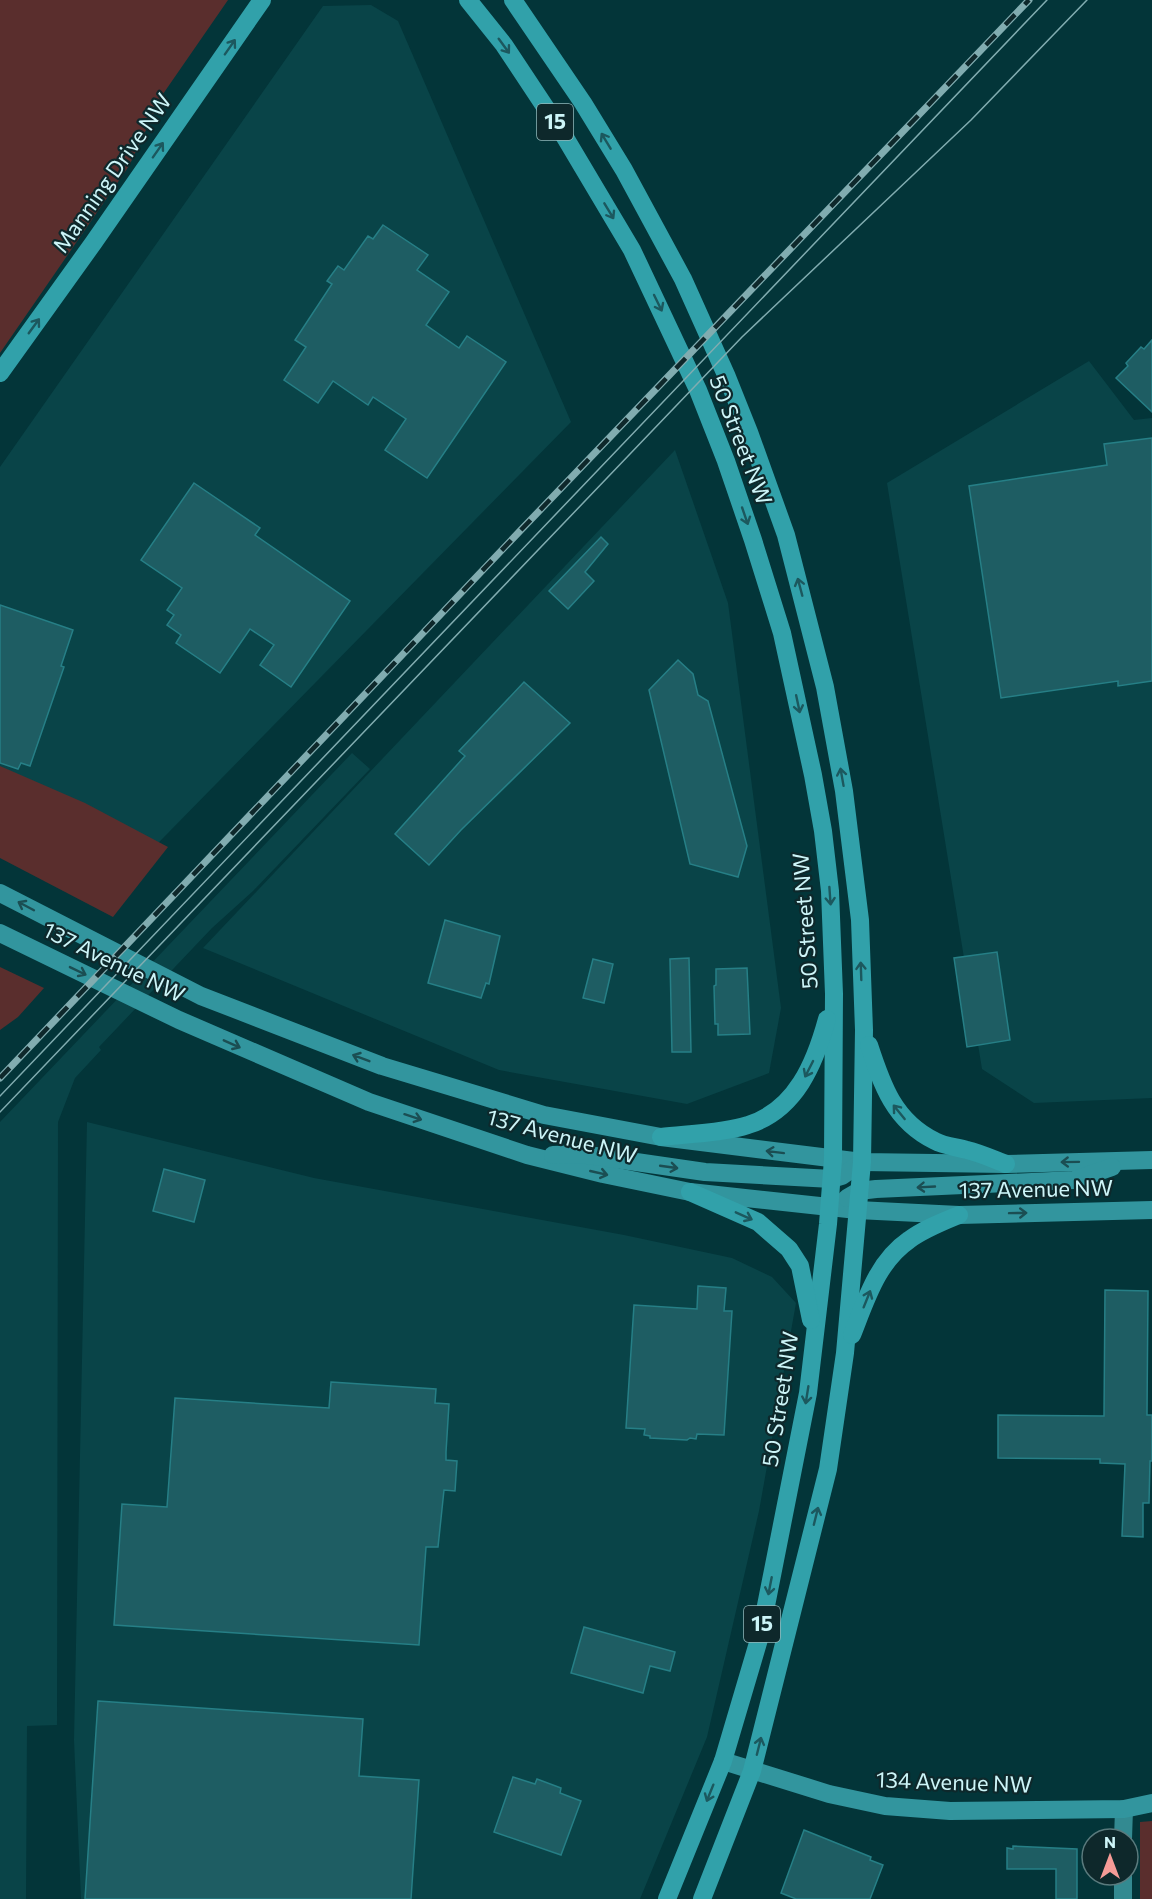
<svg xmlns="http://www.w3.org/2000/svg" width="1152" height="1899" font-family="Commissioner,sans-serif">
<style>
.built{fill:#094448}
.green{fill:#5a2e2d}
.building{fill:#1e5d63;stroke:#267f86;stroke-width:1.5}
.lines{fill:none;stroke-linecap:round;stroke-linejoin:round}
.street{stroke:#338a91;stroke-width:18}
.secondary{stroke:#32959e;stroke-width:18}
.primary{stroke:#31a1aa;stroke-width:18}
.tram{stroke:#81acb0;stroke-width:1.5}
.rail-casing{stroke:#81acb0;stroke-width:7}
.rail{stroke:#0e282b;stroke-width:4.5;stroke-dasharray:14;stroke-linecap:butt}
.oneway{stroke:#1c585e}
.oneway2{stroke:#1b4e53}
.labels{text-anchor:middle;stroke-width:4.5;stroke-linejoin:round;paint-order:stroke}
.shield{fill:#0e282b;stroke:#94b8ba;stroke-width:1.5}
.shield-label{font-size:21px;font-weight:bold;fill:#cdf5f8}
.street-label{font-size:22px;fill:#cdf5f8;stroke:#0e282b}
</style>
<rect width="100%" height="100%" fill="#033539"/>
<g class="built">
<polygon points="371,5 398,21 571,422 116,886 0,827 0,467 323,6"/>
<polygon points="1089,361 1134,420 1152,418 1152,1098 1034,1103 982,1069 887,483"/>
<polygon points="675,450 728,603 781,1008 769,1073 687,1104 499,1070 203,948"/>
<polygon points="352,753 370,769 253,891 212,928 99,1047 101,1050 75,1078 58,1122 57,1725 27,1726 26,1899 0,1899 0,1122"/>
<polygon points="87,1122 314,1178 624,1235 732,1258 772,1277 796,1303 759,1511 707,1737 640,1899 81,1899 74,1740"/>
</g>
<g class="green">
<polygon points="0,0 228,0 163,94 129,166 0,353"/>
<polygon points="0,766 85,803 168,847 113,917 0,858"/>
<polygon points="0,967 44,988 18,1017 0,1030"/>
<polygon points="1152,1821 1152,1899 1140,1899 1140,1822"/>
</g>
<g class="building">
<polygon points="383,225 428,255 417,270 449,292 426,325 459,348 467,336 506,362 427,478 385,450 406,419 373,397 368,405 333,381 318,403 284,380 306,347 295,340 332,284 327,281 338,266 344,270 368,236 373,239"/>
<polygon points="1152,340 1152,412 1116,378 1128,366 1126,363 1141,347 1144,349"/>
<polygon points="1152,438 1152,681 1118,686 1118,681 1001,698 969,486 1107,465 1104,444"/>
<polygon points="194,483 260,528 255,535 350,601 291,687 260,665 274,645 250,629 220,673 176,643 181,635 167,625 174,615 167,610 182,588 141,560"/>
<polygon points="601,537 608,544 585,572 594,581 568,609 549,591"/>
<polygon points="0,605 73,630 61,666 64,667 30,766 21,763 18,769 0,763"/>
<polygon points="678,660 693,674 698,695 708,701 747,846 738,877 690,864 649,690"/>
<polygon points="524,682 570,723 461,830 429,865 395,834 465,756 459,751"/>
<polygon points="445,920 500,936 489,984 486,983 481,998 428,983"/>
<polygon points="997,952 1010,1040 967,1047 954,958"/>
<polygon points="689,958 691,1052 672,1052 670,959"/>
<polygon points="593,959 613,964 604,1003 583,998"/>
<polygon points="747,968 750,1034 718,1035 718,1024 715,1024 714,986 716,985 716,969"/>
<polygon points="164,1169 205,1180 194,1222 153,1211"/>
<polygon points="698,1286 726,1288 724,1311 732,1311 724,1435 697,1434 696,1439 690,1438 687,1440 650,1438 650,1436 644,1435 645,1429 626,1428 634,1305 697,1309"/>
<polygon points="1105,1290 1148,1291 1147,1415 1152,1415 1152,1461 1150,1461 1149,1503 1143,1503 1143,1537 1122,1536 1125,1464 1100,1463 1100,1459 998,1458 998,1415 1104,1416"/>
<polygon points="331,1382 436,1389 435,1403 449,1404 446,1452 446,1460 457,1461 455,1491 444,1490 438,1547 426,1547 419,1645 114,1625 122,1504 167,1507 175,1398 329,1408"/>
<polygon points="584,1627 675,1652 670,1671 650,1666 643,1693 571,1673"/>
<polygon points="98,1701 363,1719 359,1776 419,1780 411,1899 85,1899"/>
<polygon points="513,1777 535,1784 537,1779 561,1788 560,1793 581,1801 561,1855 494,1832"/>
<polygon points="804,1830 871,1857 870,1860 883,1865 870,1899 796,1899 781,1893"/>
<polygon points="1013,1846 1077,1849 1077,1899 1056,1899 1056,1869 1007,1869 1007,1848 1013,1849"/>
</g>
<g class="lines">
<g class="street">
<polyline points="1123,1839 1124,1809"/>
<polyline points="1123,1899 1123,1875"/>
</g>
<g class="secondary">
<polyline points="0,893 201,996 382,1066 544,1115 661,1137 862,1162 1006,1164 1152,1160"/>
<polyline points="0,933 179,1020 369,1102 527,1155 603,1174 690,1192 857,1210 959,1215 1152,1210"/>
<polyline points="553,1155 581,1154 705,1172 832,1179 842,1176 862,1162"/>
<polyline points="847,1198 859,1191 876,1189 1074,1180 1112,1167"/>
<polyline points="723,1761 829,1794 885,1806 950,1811 1124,1809 1152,1803"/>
</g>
<g class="primary">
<polyline points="468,0 504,45 563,134 632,250 698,390 726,461 753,540 782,633 813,775 823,831 830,891 834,994 833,1159 828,1224 808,1393 760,1636 723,1761 667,1899"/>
<polyline points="513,0 583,103 624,170 683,279 727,377 749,432 786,535 825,687 844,791 860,920 864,1030 862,1162 845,1353 828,1469 752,1771 702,1899"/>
<polyline points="0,373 94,242 262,0"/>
<path d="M869 1045C882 1085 894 1121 935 1141 944 1146 957 1147 967 1150 980 1153 993 1159 1006 1164"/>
<path d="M661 1137C686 1134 725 1133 748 1125 796 1110 815 1063 827 1019"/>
<polyline points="690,1192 758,1222 789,1249 800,1266 811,1320"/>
<path d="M852 1335C866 1300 877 1262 909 1240 924 1229 942 1222 959 1215"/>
</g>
<g class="tram">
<polyline points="0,1096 1047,0"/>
<polyline points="0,1112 742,337 971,120 1087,0"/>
</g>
<defs>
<polyline id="rail" points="0,1078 519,532 1029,0"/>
</defs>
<use href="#rail" class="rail-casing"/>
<use href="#rail" class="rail"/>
</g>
<defs><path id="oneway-shaft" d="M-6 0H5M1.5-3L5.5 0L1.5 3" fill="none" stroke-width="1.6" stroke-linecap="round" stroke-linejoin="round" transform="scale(1.5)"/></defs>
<g class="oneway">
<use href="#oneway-shaft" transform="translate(504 46) rotate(54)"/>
<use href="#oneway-shaft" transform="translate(230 47) rotate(-55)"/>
<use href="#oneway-shaft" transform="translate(606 141) rotate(-121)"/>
<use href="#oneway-shaft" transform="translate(158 150) rotate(-55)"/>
<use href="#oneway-shaft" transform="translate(609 211) rotate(59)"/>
<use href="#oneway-shaft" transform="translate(658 303) rotate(64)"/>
<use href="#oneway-shaft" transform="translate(34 326) rotate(-54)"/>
<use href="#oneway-shaft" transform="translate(745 516) rotate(71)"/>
<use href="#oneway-shaft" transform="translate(800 587) rotate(-105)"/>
<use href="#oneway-shaft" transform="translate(798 704) rotate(78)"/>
<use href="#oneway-shaft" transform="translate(842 777) rotate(-100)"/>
<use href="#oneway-shaft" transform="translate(830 896) rotate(86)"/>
<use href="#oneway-shaft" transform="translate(861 971) rotate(-92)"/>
<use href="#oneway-shaft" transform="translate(809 1069) rotate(117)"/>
<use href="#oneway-shaft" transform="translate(899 1112) rotate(-129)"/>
<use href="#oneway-shaft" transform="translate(744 1216) rotate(24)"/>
<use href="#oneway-shaft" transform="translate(867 1299) rotate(-68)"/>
<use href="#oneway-shaft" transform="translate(807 1395) rotate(99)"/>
<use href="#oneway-shaft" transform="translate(816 1516) rotate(-76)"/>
<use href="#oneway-shaft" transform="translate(770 1586) rotate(101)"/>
<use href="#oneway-shaft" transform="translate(759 1746) rotate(-76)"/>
<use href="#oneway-shaft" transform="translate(710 1793) rotate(112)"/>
</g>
<g class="oneway2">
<use href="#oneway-shaft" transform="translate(26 906) rotate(-152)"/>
<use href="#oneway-shaft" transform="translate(78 971) rotate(26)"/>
<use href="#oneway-shaft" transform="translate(232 1044) rotate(24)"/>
<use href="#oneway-shaft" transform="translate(361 1058) rotate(-159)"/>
<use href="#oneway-shaft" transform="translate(413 1117) rotate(18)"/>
<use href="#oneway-shaft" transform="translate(775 1152) rotate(-173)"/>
<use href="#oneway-shaft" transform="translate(1070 1162) rotate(179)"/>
<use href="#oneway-shaft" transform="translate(669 1167) rotate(8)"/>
<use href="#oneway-shaft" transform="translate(599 1173) rotate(13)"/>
<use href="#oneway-shaft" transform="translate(926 1187) rotate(177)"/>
<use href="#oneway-shaft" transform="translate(1018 1213) rotate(-1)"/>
</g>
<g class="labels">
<g class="shield">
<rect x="537" y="104" width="36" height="36" rx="4.5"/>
<rect x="744" y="1606" width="36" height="36" rx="4.5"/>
</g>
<g class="shield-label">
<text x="555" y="129">15</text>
<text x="762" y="1631">15</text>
</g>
<g class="street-label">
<text transform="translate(112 173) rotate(-55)" y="8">Manning Drive NW</text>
<text transform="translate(741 440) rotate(69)" y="8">50 Street NW</text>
<text transform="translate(805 921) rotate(-94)" y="8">50 Street NW</text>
<text transform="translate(114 962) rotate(26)" y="8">137 Avenue NW</text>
<text transform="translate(562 1136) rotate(15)" y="8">137 Avenue NW</text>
<text transform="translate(1036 1189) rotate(-1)" y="8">137 Avenue NW</text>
<text transform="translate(780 1399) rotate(-81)" y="8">50 Street NW</text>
<text transform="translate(954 1782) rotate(2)" y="8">134 Avenue NW</text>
</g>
</g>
<g transform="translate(1110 1857)"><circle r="28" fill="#0e282b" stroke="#5a7a7d" stroke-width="1.5"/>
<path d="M0-4.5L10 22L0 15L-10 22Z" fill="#f59b97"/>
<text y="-9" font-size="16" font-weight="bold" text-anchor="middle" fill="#cdf5f8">N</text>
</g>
</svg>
